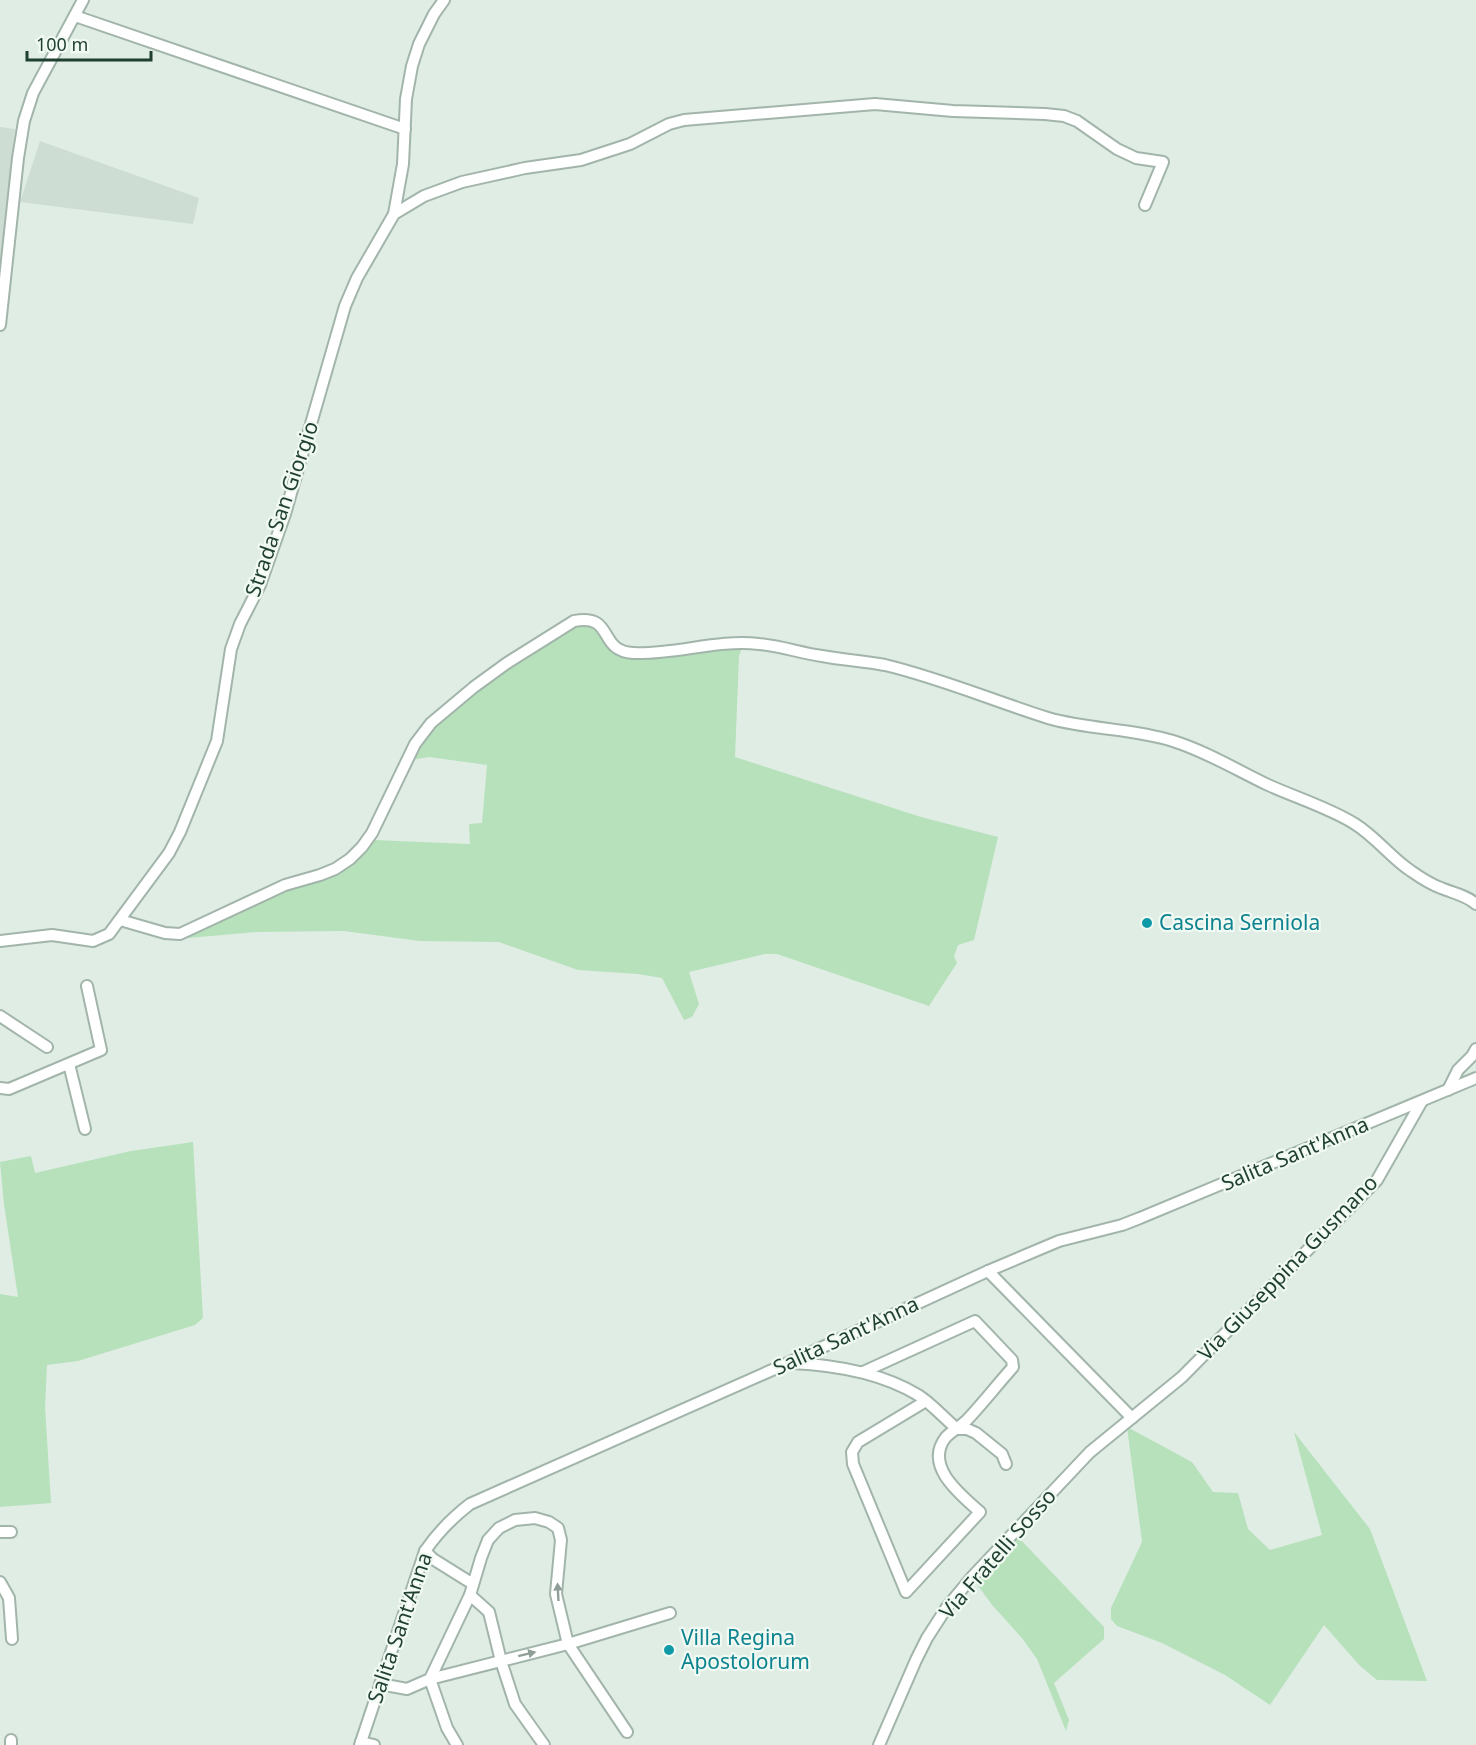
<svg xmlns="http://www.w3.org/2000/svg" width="1476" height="1745" font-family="'Noto Sans',sans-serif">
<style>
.built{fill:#ceddd3}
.green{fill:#b6e1ba}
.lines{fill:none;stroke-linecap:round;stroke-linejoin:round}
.minor-casing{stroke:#a2b5ab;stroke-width:14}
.minor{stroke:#fff;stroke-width:10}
.oneway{fill:#8f9f98}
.culture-dot{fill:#0f9aa8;stroke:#f1f9f3;stroke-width:2}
.labels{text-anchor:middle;stroke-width:4.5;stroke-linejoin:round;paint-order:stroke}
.street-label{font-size:21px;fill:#1f3f31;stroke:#f1f9f3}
.culture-label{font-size:21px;fill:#0d838f;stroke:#f1f9f3;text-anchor:start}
</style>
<rect width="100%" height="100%" fill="#e0ede5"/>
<g class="built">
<polygon points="0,127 15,129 0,265"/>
<polygon points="40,141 199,198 193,224 20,202"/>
</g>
<g class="green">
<polygon points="593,624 610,646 665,657 742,648 739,656 735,757 921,817 998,837 974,940 958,945 954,956 957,963 929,1006 777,954 765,954 689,972 699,1004 692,1017 684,1020 662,978 638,974 578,970 499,942 420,941 344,931 257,932 177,939 288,888 352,863 374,840 470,844 469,824 482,823 487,765 429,757 410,760 435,725 453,709 510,666 576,625"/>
<polygon points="193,1142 203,1318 195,1325 78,1361 47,1365 45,1407 51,1503 0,1507 0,1294 18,1297 4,1204 0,1162 31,1156 35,1173 131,1151"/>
<polygon points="1127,1427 1192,1462 1213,1492 1238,1493 1248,1529 1270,1550 1322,1535 1294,1432 1370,1529 1427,1681 1377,1680 1359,1665 1324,1625 1270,1705 1225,1675 1162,1643 1117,1626 1111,1619 1111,1608 1142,1542"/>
<polygon points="1017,1536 1104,1627 1104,1639 1054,1683 1069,1720 1066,1731 1037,1659 1022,1638 993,1606 976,1583"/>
</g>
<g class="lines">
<defs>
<g id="minor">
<polyline points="75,16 405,129"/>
<polyline points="394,214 424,196 462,182 525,168 581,160 630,144 669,124 684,120 875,104 953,111 1045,114 1064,116 1077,121 1117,149 1136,158 1163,162 1145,205"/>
<polyline points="0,325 18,158 24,121 33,93 83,0"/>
<path d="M120 920 165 933 180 934 285 885 320 875 335 869 350 859 362 847 372 833 415 744 431 723 474 687 507 663 574 621C615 613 597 651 633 653 675 655 717 639 759 644 781 646 801 653 822 656 843 660 864 661 885 665 940 678 994 701 1048 718 1089 730 1132 728 1173 741 1205 751 1235 769 1266 784 1294 797 1330 808 1355 824 1376 837 1391 858 1411 871 1421 878 1430 884 1441 888 1453 893 1466 895 1476 904"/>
<polyline points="0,941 52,935 93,941 109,934 169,853 180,832 217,741 231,649 240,624 260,585 285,514 345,306 357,278 394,214 403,164 406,99 412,66 419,44 434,14 444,0"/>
<polyline points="0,1016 47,1047"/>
<polyline points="69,1064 85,1129"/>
<polyline points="0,1088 9,1089 101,1050 87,986"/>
<polyline points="1448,1090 1458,1070 1472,1056 1476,1049"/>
<polyline points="988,1271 1132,1418"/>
<path d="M792 1363C835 1365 880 1372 918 1395 932 1404 944 1418 957 1429H967L976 1433 1002 1454 1006 1464"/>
<path d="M863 1372 975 1321 1012 1360 1013 1367C997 1385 983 1403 967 1420 961 1426 952 1431 946 1437 923 1466 961 1495 980 1512L906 1592 853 1464 852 1452 858 1442 926 1401"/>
<polyline points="0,1532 11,1532"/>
<polyline points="425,1551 433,1559 473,1584"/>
<polyline points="0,1582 9,1598 12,1639"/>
<polyline points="470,1595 489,1612 501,1661 515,1704 544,1745"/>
<polyline points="380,1684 407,1689 430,1679 470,1595 481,1558 488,1540 499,1528 515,1520 535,1518 549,1522 558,1528 561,1540 556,1594 568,1644 627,1732"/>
<polyline points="11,1740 11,1745"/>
<polyline points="361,1742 374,1745"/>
<path d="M360 1745 425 1551C438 1532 452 1518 470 1504L788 1363 988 1271 1040 1249 1059 1241 1122 1225 1140 1218 1476 1078"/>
<polyline points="457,1745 447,1728 430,1679 568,1644 670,1613"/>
<polyline points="879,1745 916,1660 927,1638 947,1607 972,1577 1090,1452 1182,1377 1377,1180 1422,1101"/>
</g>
</defs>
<use href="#minor" class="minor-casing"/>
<use href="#minor" class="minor"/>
</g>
<defs><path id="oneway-solid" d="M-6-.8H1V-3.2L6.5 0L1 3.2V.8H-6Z" transform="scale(1.5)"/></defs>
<g class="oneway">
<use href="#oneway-solid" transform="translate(558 1592) rotate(-93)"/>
<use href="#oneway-solid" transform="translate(527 1654) rotate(-14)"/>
</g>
<g class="culture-dot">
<circle cx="1147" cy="923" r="6"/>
<circle cx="669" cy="1650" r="6"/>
</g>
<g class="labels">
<g class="street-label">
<text transform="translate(282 509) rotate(-71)" y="7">Strada San Giorgio</text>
<text transform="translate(1295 1154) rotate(-23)" y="7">Salita Sant'Anna</text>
<text transform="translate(1288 1268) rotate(-46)" y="7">Via Giuseppina Gusmano</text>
<text transform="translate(846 1336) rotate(-25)" y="7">Salita Sant'Anna</text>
<text transform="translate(998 1554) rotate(-49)" y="7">Via Fratelli Sosso</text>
<text transform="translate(400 1628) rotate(-71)" y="7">Salita Sant'Anna</text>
</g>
<g class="culture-label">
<text x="1159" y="930">Cascina Serniola</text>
<text x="681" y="1645">Villa Regina<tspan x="681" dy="24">Apostolorum</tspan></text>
</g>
</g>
<path d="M27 51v9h124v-9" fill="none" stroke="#1f3f31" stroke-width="3"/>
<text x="36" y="51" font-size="18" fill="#1f3f31" stroke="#f1f9f3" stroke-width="4.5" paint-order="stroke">100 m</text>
</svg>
